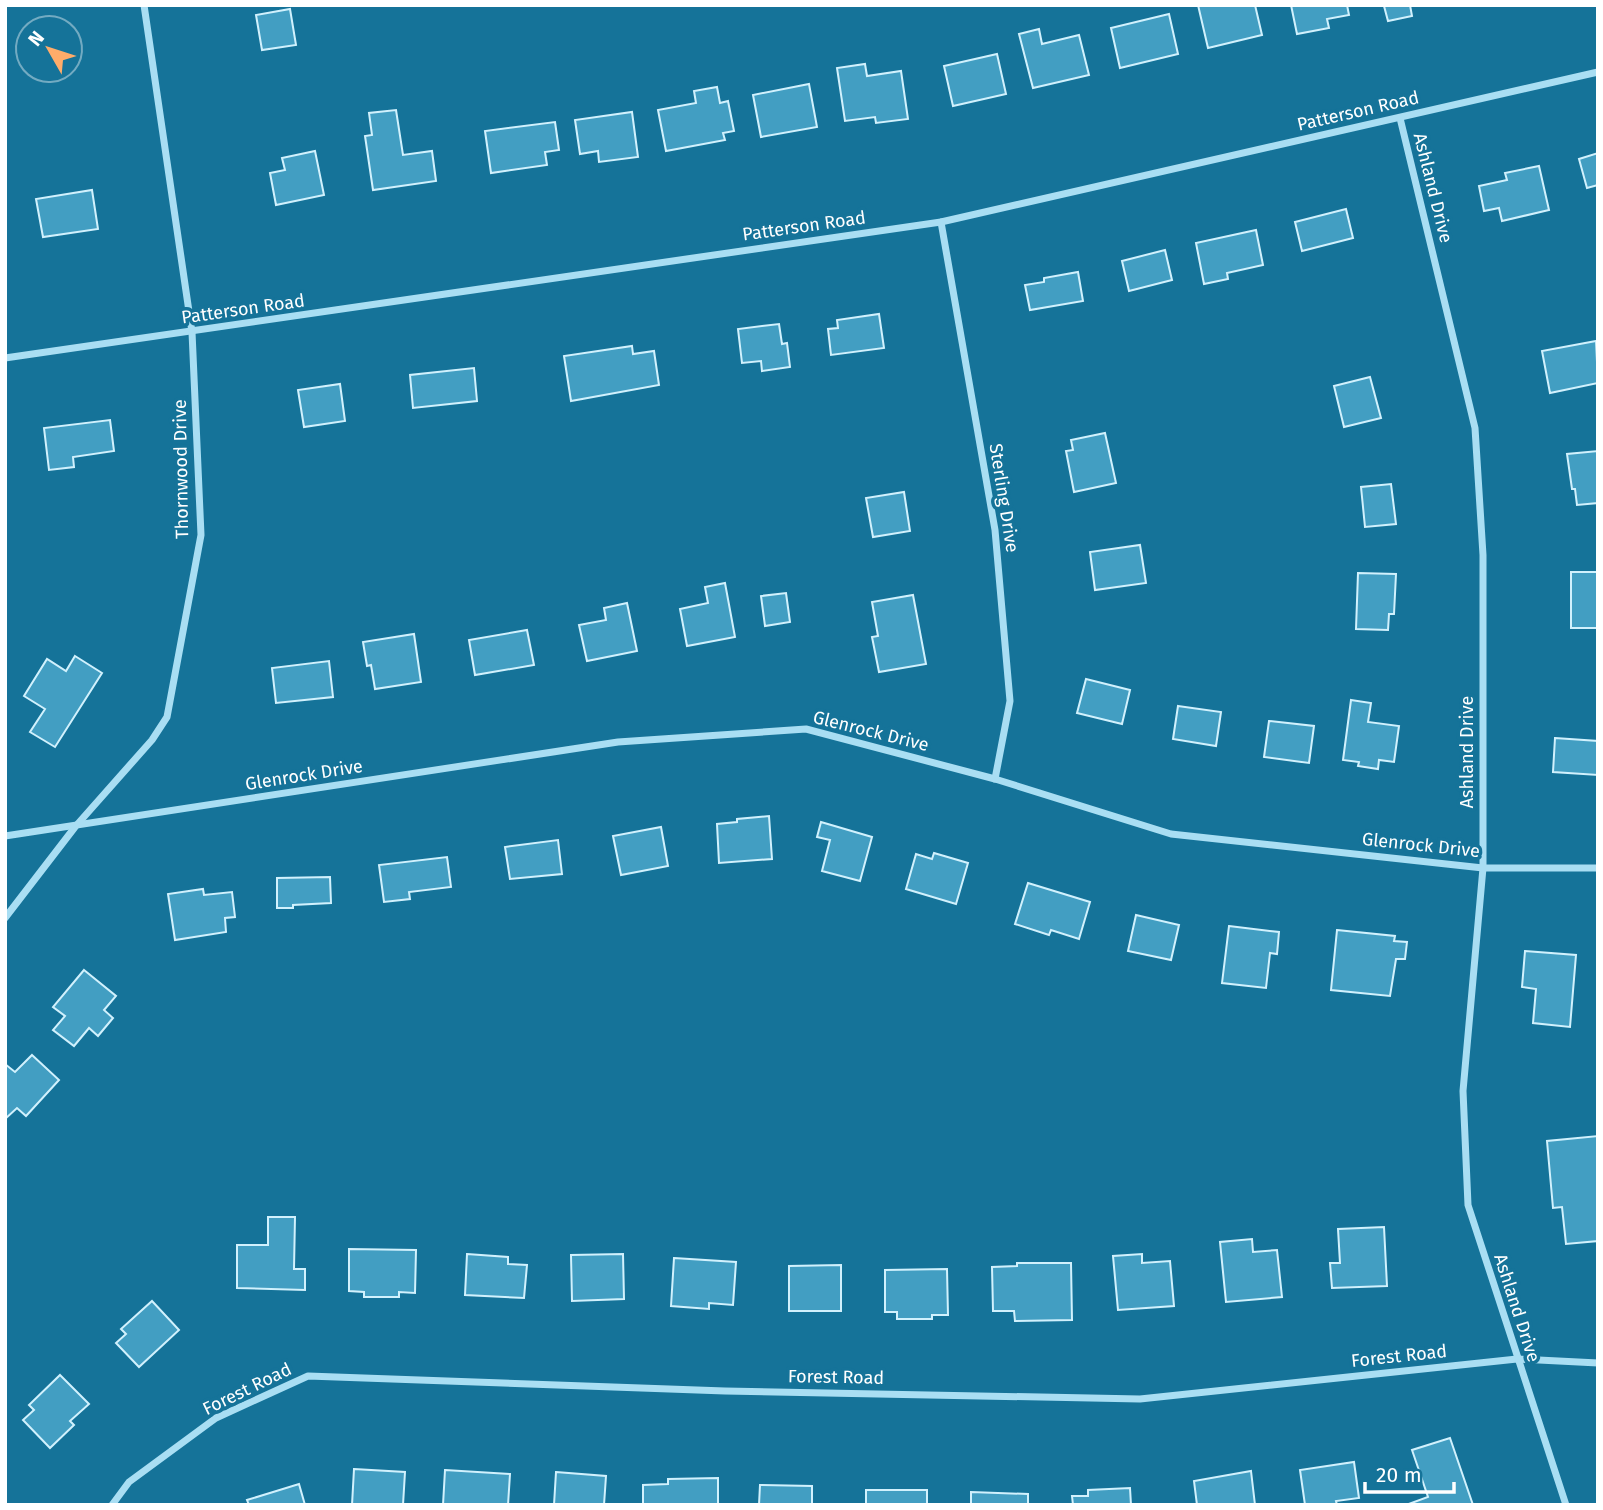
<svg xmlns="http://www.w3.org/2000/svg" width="1603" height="1510" font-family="'Fira Sans',sans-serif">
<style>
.building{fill:#429ec2;stroke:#d1f1fd;stroke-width:2}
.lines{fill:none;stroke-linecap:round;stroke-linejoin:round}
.street{stroke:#a9def3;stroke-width:7}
.labels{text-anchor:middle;stroke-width:7;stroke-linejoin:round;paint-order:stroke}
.street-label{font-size:18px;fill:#fff;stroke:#157399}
</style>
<rect width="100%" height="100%" fill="#157399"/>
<g class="building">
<polygon points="1198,5 1255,5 1262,35 1208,48"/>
<polygon points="1291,5 1347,5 1349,15 1327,19 1329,28 1297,34"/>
<polygon points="1382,5 1410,5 1412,16 1388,21 1384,6"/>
<polygon points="290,9 296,45 262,50 256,15"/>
<polygon points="1169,14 1178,54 1120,68 1111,28"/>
<polygon points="1039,29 1042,44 1079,35 1089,75 1033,88 1019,34"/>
<polygon points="997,54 1006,94 953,106 944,66"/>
<polygon points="865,64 867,76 901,71 908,119 876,123 875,117 845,121 837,68"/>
<polygon points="809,84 817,127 761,137 753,95"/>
<polygon points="717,87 720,103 728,101 734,131 723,133 725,140 666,151 658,110 696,103 694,91"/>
<polygon points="396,110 403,155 432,151 436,181 373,190 365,136 372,135 369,113"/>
<polygon points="632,112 638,157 599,162 598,151 580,154 575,120"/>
<polygon points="555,122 559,150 545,152 547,165 491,173 485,131"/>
<polygon points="315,151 324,195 276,205 270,173 285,170 282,158"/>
<polygon points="1598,153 1598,185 1587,188 1579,159"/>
<polygon points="1539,166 1549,210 1502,221 1499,208 1484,211 1479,186 1507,180 1505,173"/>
<polygon points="92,190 98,229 43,237 36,199"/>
<polygon points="1346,209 1353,238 1302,251 1295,222"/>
<polygon points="1256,230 1263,265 1227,273 1228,279 1204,284 1196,243"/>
<polygon points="1165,250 1172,280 1129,291 1122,261"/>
<polygon points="1078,272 1083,301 1030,310 1025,285 1044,282 1044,278"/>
<polygon points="879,314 884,348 831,355 828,329 838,328 837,320"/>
<polygon points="779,324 782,344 787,343 790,367 762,371 761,361 742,363 738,329"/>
<polygon points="1596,341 1598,383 1550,393 1542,351"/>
<polygon points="632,346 633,354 654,351 659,385 571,401 564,356"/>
<polygon points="474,368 477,401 413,408 410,375"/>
<polygon points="1370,377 1381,418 1344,427 1334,386"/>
<polygon points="340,384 345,421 304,427 298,390"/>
<polygon points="110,420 114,451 73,457 74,467 49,470 44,428"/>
<polygon points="1105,433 1116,483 1074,492 1066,451 1073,450 1071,440"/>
<polygon points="1598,451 1598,503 1577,505 1575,489 1572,489 1567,454"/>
<polygon points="1391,484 1396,524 1365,527 1361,487"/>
<polygon points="904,492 910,531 873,537 866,498"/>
<polygon points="1140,545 1146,583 1095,590 1090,552"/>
<rect x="1571" y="572" width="27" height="56"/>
<polygon points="1358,573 1396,574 1394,614 1389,614 1388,630 1356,629"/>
<polygon points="725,583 735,637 687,646 680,609 708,603 705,587"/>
<polygon points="786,593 790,622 765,626 761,596"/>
<polygon points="913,595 926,664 879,672 872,637 878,636 872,602"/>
<polygon points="627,603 637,651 587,661 579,625 606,620 604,608"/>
<polygon points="527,630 534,665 475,675 469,640"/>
<polygon points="414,634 421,682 375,689 371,665 367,666 363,642"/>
<polygon points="75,656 102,673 55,747 30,732 45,709 24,696 47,659 66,671"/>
<polygon points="329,661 333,697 276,703 272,668"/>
<polygon points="1086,679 1130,690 1122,724 1077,713"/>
<polygon points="1351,700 1371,703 1368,722 1399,726 1394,762 1379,760 1378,769 1358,766 1359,762 1343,760"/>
<polygon points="1178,706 1221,712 1216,746 1173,739"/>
<polygon points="1269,721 1314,726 1309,763 1264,757"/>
<polygon points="1555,738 1598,741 1598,775 1553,772"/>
<polygon points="769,816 772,859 719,863 717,824 737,822 737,819"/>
<polygon points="821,822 872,837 860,881 822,871 830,840 817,837"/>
<polygon points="661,827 668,866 621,875 613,836"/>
<polygon points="558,840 562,874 510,879 505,847"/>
<polygon points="934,853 968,863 956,904 906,889 916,854 932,859"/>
<polygon points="447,857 451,887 409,892 410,899 384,902 379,865"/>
<polygon points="330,877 331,903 293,905 293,908 277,908 277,878"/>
<polygon points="1028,883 1090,902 1079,939 1051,930 1049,935 1015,924"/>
<polygon points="203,889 204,895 232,892 235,917 225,918 226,932 175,940 168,894"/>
<polygon points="1136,915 1179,925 1171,960 1128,951"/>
<polygon points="1229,926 1279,932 1277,954 1270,953 1266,988 1222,983"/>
<polygon points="1337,930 1395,936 1394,941 1407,942 1405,959 1396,959 1390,996 1331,990"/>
<polygon points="1525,951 1576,955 1570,1027 1533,1023 1536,989 1522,987"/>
<polygon points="84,970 116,996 104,1010 113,1018 98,1036 89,1028 74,1046 53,1030 65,1016 53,1007"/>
<polygon points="32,1055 59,1080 26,1116 17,1108 5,1119 5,1064 15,1072"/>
<polygon points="1598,1136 1598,1241 1566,1244 1562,1207 1553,1208 1547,1141"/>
<polygon points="268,1217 295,1217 294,1269 305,1269 305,1290 237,1288 237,1245 268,1245"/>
<polygon points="1384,1227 1387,1286 1332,1288 1330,1263 1340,1263 1338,1229"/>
<polygon points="1252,1239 1253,1252 1277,1250 1282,1297 1226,1302 1220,1242"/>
<polygon points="349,1249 416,1250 415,1293 399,1292 399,1297 364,1297 364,1292 349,1291"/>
<polygon points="467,1254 508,1257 508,1264 527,1265 524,1298 465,1295"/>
<polygon points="623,1254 624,1299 572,1301 571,1255"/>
<polygon points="1142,1254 1142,1263 1170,1261 1174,1306 1118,1310 1113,1256"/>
<polygon points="674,1258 736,1262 733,1305 709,1303 709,1309 671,1306"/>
<polygon points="1017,1263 1071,1263 1072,1320 1015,1321 1014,1311 993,1311 992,1267 1017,1266"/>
<polygon points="841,1265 841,1311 789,1311 789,1266"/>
<polygon points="947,1269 948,1315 932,1315 932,1319 897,1319 897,1312 885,1312 885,1270"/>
<polygon points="152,1301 179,1330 139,1367 116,1343 126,1334 121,1329"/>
<polygon points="60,1375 89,1404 70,1421 74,1425 50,1448 23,1420 34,1410 29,1405"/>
<polygon points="1450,1438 1473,1505 1406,1505 1428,1497 1412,1450"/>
<polygon points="1354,1462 1359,1498 1336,1501 1337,1505 1305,1505 1300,1470"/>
<polygon points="354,1469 405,1472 403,1505 352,1505"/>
<polygon points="445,1470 510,1474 508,1505 443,1505"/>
<polygon points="1251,1471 1255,1505 1197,1505 1194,1481"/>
<polygon points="556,1472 606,1476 604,1505 554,1505"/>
<polygon points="718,1478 718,1505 643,1505 643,1485 668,1484 668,1479"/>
<polygon points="299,1484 305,1505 249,1505 247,1500"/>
<polygon points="760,1485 812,1486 812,1505 759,1505"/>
<polygon points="1130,1488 1131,1505 1073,1505 1072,1496 1088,1496 1088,1490"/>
<rect x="866" y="1490" width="61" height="15"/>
<polygon points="971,1492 1028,1494 1028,1505 971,1505"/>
</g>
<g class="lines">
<g class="street">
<polyline points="1400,118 1475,428 1483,555 1483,868 1463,1091 1468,1205 1566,1505"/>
<polyline points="941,222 995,530 1010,701 995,779"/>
<polyline points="5,358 941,222 1598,72"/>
<polyline points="5,836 618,742 806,729 995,779 1171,834 1483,868 1598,868"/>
<polyline points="5,918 75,827 152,740 167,717 201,535 192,332 144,5"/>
<polyline points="112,1505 129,1482 216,1418 308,1376 725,1391 1140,1399 1517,1359 1598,1363"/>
</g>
</g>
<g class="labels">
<g class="street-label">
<text transform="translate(1358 111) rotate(-13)" y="6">Patterson Road</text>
<text transform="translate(1433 188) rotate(76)" y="6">Ashland Drive</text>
<text transform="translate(804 226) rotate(-8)" y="6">Patterson Road</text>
<text transform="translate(243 309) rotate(-8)" y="6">Patterson Road</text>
<text transform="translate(181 469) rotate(-91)" y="6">Thornwood Drive</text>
<text transform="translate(1004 498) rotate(81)" y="6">Sterling Drive</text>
<text transform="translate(871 731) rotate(14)" y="6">Glenrock Drive</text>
<text transform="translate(1467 752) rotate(-90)" y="6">Ashland Drive</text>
<text transform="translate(304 775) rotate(-9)" y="6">Glenrock Drive</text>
<text transform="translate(1421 845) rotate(6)" y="6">Glenrock Drive</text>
<text transform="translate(1517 1308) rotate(72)" y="6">Ashland Drive</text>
<text transform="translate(1399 1356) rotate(-6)" y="6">Forest Road</text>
<text transform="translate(836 1377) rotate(1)" y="6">Forest Road</text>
<text transform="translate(247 1389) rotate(-26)" y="6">Forest Road</text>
</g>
</g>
<rect width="1603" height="1510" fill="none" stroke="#ffffff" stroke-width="14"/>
<g transform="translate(49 49) rotate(309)"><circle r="33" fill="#157399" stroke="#73abc2" stroke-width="2"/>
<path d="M0-5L12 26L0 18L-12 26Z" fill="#ffac6a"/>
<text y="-10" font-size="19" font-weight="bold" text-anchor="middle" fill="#ffffff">N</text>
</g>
<path d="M1365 1482v10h89v-10" fill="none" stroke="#ffffff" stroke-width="3.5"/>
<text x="1376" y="1482" font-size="21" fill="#ffffff" stroke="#157399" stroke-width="5" paint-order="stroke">20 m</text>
</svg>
